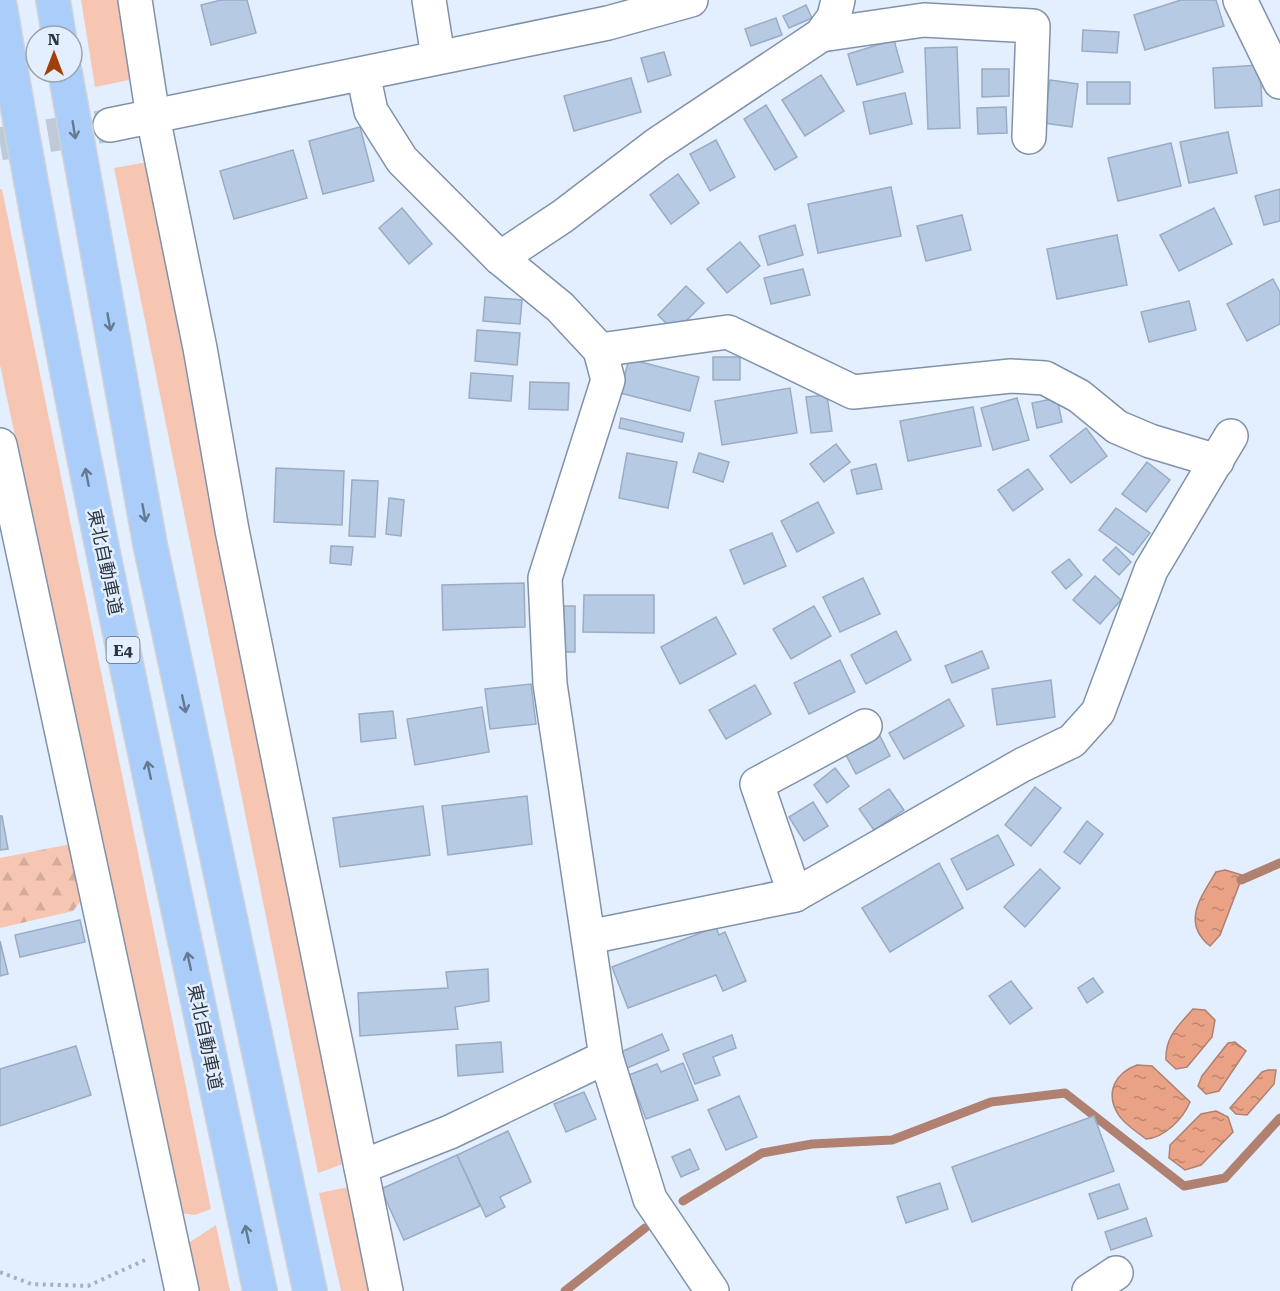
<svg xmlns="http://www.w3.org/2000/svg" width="1280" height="1291" font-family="'Roboto Serif','Noto Sans JP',serif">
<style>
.green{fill:#f7c6b3}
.forest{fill:url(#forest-firs)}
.water{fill:url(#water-ripples);stroke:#b08170;stroke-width:1.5}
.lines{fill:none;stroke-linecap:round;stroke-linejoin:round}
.stream{stroke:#b08170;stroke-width:9}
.building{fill:#b7cae3;stroke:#99acc4;stroke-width:1.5}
.minor-tunnel{stroke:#becad8;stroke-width:33;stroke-dasharray:33 16;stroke-linecap:butt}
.minor-casing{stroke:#8092aa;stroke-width:36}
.highway-casing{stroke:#d1d2d5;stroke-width:36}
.path{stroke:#a6b1be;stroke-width:4;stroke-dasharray:3 4.5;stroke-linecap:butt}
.minor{stroke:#fff;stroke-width:33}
.highway{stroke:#abcdf9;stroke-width:33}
.oneway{stroke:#657992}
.labels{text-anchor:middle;stroke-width:5;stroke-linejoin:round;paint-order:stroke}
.shield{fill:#e3effe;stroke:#636c78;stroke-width:1.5}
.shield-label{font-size:16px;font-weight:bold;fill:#2c343e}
.street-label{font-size:18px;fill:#2c343e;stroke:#e3effe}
</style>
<defs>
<pattern id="forest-firs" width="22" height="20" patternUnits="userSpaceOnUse" patternTransform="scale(1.5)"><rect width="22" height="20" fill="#f7c6b3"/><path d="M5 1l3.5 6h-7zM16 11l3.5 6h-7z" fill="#d4ab9b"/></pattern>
<pattern id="water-ripples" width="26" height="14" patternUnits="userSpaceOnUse" patternTransform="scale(1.5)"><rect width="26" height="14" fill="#e9a286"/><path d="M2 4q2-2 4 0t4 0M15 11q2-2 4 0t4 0" fill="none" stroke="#bd856f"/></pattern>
</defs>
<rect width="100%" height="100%" fill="#e3effe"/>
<g class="green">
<polygon points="81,0 126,0 139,78 95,87"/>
<polygon points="154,161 345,1154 343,1164 318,1173 114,168"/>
<polygon points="0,189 2,189 211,1209 195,1215 179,1213 0,365"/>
<polygon points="349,1187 378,1291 341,1291 319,1193"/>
<polygon points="216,1225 230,1291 195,1291 188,1254 190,1242"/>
</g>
<polygon class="forest" points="71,844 83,898 73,911 0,928 0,858"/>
<g class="water">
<path d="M1225 870 1242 875 1241 880 1220 935 1210 946C1181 923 1201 897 1216 872Z"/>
<path d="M1193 1009 1205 1010 1215 1020 1212 1037 1187 1067 1176 1069 1166 1060C1165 1037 1178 1026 1193 1009Z"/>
<polygon points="1235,1042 1246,1051 1219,1091 1206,1094 1198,1086 1202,1076 1228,1043"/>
<path d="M1137 1065 1152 1066 1190 1102C1183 1119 1164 1138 1146 1139 1137 1132 1123 1123 1118 1114 1105 1093 1115 1073 1137 1065Z"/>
<polygon points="1268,1070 1276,1070 1274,1084 1247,1115 1236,1114 1230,1108 1262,1072"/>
<polygon points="1216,1111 1228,1117 1233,1132 1201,1165 1185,1170 1169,1158 1170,1145 1201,1114"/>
</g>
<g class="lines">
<g class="stream">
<polyline points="1241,880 1280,863"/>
<polyline points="683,1201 762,1153 812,1144 892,1140 991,1102 1065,1093 1184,1186 1225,1178 1280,1118"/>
<polyline points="565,1291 645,1228"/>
</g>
</g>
<g class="building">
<polygon points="221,0 247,0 256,33 211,45 201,5"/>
<polygon points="1181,0 1216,0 1224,26 1145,50 1134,15"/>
<polygon points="806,5 812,18 789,28 783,16"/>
<polygon points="776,18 782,35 751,46 745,29"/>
<polygon points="1083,30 1119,32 1117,53 1082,51"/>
<polygon points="894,40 903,72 857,85 848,54"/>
<polygon points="957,47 960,128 928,129 925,48"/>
<polygon points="664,52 671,75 648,82 641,58"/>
<polygon points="1260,65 1262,106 1215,108 1213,68"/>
<polygon points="982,69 1009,69 1009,96 982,97"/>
<polygon points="821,75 844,111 805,136 782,100"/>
<polygon points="631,78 641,112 574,131 564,96"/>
<polygon points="1050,80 1078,84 1072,127 1044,123"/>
<rect x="1087" y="82" width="43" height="22"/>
<polygon points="905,93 912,124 870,134 863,102"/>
<polygon points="766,105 797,157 775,170 744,119"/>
<polygon points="1006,107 1007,133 978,134 977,108"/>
<polygon points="360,127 374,181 323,194 309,141"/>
<polygon points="1228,132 1237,173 1189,183 1180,142"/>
<polygon points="716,140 735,177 710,191 690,154"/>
<polygon points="1171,143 1181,186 1118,201 1108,158"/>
<polygon points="293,150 307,198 234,219 220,171"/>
<polygon points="678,174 699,203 671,224 650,195"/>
<polygon points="891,187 901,236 818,253 808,204"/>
<polygon points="1280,189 1280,221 1264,225 1255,196"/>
<polygon points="402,208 432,244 409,264 379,228"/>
<polygon points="1214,208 1232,244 1179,271 1160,235"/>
<polygon points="962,215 971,250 926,261 917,226"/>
<polygon points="795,225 803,255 768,265 759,236"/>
<polygon points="1117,235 1127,285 1057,299 1047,249"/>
<polygon points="740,242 760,266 727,293 707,269"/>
<polygon points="803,269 810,295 771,304 764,278"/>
<polygon points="1273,279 1280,292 1280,324 1247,341 1227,304"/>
<polygon points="686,286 704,303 675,332 658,315"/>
<polygon points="485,297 522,300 520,324 483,321"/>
<polygon points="1189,301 1196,330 1149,342 1141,312"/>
<polygon points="477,330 520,333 517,365 475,361"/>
<rect x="713" y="357" width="27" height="23"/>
<polygon points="629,359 699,377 690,411 620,393"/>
<polygon points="471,373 513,376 511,401 469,398"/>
<polygon points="530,382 569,383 568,410 529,409"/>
<polygon points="790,388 797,433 722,445 715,401"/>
<polygon points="827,395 832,431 811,433 806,397"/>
<polygon points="1017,398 1029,440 993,450 981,408"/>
<polygon points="1057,398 1062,422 1037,428 1032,403"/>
<polygon points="973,407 981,446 908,461 900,421"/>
<polygon points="621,418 684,433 682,442 619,428"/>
<polygon points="1086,428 1107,456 1071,483 1050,456"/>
<polygon points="836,444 850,462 824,482 810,464"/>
<polygon points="627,453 677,462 668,508 619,498"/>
<polygon points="699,453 729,462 723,482 693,472"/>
<polygon points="1147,462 1170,480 1146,512 1122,494"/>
<polygon points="876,464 882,489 857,494 851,470"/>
<polygon points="276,468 344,471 342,525 274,522"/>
<polygon points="1028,469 1043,489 1013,511 998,490"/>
<polygon points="352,480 378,481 375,537 349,536"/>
<polygon points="389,498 404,500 401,536 386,534"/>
<polygon points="818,502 834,533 797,552 781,521"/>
<polygon points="1116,508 1150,533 1133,555 1099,530"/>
<polygon points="772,533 786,566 744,584 730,550"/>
<polygon points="331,546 353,547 351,565 330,563"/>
<polygon points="1116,547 1131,562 1119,575 1103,560"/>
<polygon points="1069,559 1082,575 1066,589 1052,572"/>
<polygon points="1095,576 1121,600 1100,624 1073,600"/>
<polygon points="863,578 880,614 840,632 823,597"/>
<polygon points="524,583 525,627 443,630 442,585"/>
<polygon points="584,595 654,595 654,633 583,632"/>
<rect x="560" y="606" width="15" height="46"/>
<polygon points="814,606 831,636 791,659 773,629"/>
<polygon points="716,617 736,654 680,684 661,647"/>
<polygon points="896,631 911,660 866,684 851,655"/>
<polygon points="982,651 989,668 952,683 945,666"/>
<polygon points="840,660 855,692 809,714 794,683"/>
<polygon points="1051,680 1055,717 997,725 992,689"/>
<polygon points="531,684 536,724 490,729 485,689"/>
<polygon points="755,685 771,714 726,739 709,710"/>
<polygon points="949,699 964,726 904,759 889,733"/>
<polygon points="482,707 489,752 415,765 407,719"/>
<polygon points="393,711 396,738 361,742 359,714"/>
<polygon points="880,736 890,756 856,774 846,755"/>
<polygon points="835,768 849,786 827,803 814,785"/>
<polygon points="1035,787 1061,808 1031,846 1005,825"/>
<polygon points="889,789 904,810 874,830 859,809"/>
<polygon points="527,796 532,844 448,855 442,806"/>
<polygon points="813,802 828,826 804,841 789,817"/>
<polygon points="423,806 430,855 340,867 333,818"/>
<polygon points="0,816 2,816 8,849 0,850"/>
<polygon points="1087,821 1103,834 1080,864 1064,852"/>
<polygon points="998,835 1014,865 967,890 951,859"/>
<polygon points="939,863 963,908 890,952 862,908"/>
<polygon points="1040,869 1060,888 1025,927 1004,907"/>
<polygon points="80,920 85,942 20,957 15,935"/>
<polygon points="716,927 719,935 725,932 746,981 723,991 716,975 628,1008 612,967"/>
<polygon points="0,941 8,974 0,976"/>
<polygon points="488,969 489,1001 455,1007 458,1029 360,1036 358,993 448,988 446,972"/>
<polygon points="1093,978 1103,992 1087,1003 1078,988"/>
<polygon points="1011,981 1032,1008 1010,1024 989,996"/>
<polygon points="662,1034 669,1050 627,1068 621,1052"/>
<polygon points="732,1035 736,1048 713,1057 720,1075 695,1084 683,1054"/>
<polygon points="501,1042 503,1072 458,1076 456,1045"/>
<polygon points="76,1046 91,1095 0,1126 0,1069"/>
<polygon points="683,1063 698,1100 646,1119 629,1075 657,1064 661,1072"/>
<polygon points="584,1092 596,1119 566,1132 554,1104"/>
<polygon points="739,1096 757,1137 726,1150 708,1110"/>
<polygon points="1094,1116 1114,1171 972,1222 952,1167"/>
<polygon points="508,1131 531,1182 500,1197 505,1207 486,1217 457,1155"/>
<polygon points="690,1149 699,1169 681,1177 672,1157"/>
<polygon points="457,1155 480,1206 404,1240 381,1189"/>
<polygon points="940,1183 948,1209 906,1223 897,1197"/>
<polygon points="1119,1184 1128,1209 1098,1219 1089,1194"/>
<polygon points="1146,1218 1152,1236 1111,1250 1105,1232"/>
</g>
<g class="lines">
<polyline class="minor-tunnel" points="0,144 105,126"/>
<defs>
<g id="minor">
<polyline points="135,0 153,117 200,348 232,530 386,1291"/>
<polyline points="429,0 438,57"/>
<polyline points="1240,0 1280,82"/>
<polyline points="821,35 924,20 1033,26 1029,137"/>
<polyline points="363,74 371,111 402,160 500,258 560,307 600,350 608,380 545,578 550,684 606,1057 650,1199 712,1291"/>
<polyline points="110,125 608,23 691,0"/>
<polyline points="500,258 563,216 656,145 821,35 834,17 838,0"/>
<polyline points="600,350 728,332 853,392 1011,376 1045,378 1079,396 1117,427 1150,441 1217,461"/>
<polyline points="0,445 182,1291"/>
<polyline points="795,895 757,784 865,726"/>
<polyline points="589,937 795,895 1022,765 1072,741 1098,712 1151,570 1231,436"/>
<polyline points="361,1167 450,1132 606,1057"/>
<polyline points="1089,1291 1116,1273"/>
</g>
<g id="highway">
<polyline points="53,0 59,36"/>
<path d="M0 6C73 437 169 864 260 1291"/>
<polyline points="65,72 150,544 310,1291"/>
</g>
</defs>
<use href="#minor" class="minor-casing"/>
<use href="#highway" class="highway-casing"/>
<polyline class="path" points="0,1272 31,1284 88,1286 145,1260"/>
<use href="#minor" class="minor"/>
<use href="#highway" class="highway"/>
</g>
<defs><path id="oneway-shaft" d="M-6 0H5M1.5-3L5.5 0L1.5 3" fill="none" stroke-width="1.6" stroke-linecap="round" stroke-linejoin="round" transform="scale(1.5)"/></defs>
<g class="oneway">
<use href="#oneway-shaft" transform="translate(74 130) rotate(81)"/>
<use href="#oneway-shaft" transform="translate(109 322) rotate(80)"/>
<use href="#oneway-shaft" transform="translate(87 477) rotate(-101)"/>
<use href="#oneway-shaft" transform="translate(144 513) rotate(80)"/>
<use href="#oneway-shaft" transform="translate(184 704) rotate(78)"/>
<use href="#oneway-shaft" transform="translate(149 770) rotate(-102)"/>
<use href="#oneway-shaft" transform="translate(189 961) rotate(-102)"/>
<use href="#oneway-shaft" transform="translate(247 1234) rotate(-102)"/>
</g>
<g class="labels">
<rect class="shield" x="106.5" y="637" width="33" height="26" rx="4.5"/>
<g class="shield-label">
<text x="123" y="656">E4</text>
</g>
<g class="street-label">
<text transform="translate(105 562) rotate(78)" y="6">東北自動車道</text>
<text transform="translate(205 1037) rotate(78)" y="6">東北自動車道</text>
</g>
</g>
<g transform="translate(54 54)"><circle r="28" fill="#e3effe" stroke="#9aa4b1" stroke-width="1.5"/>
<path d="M0-4.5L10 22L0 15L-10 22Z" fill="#a23f09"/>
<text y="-9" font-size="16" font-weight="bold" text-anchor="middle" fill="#2c343e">N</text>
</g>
</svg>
